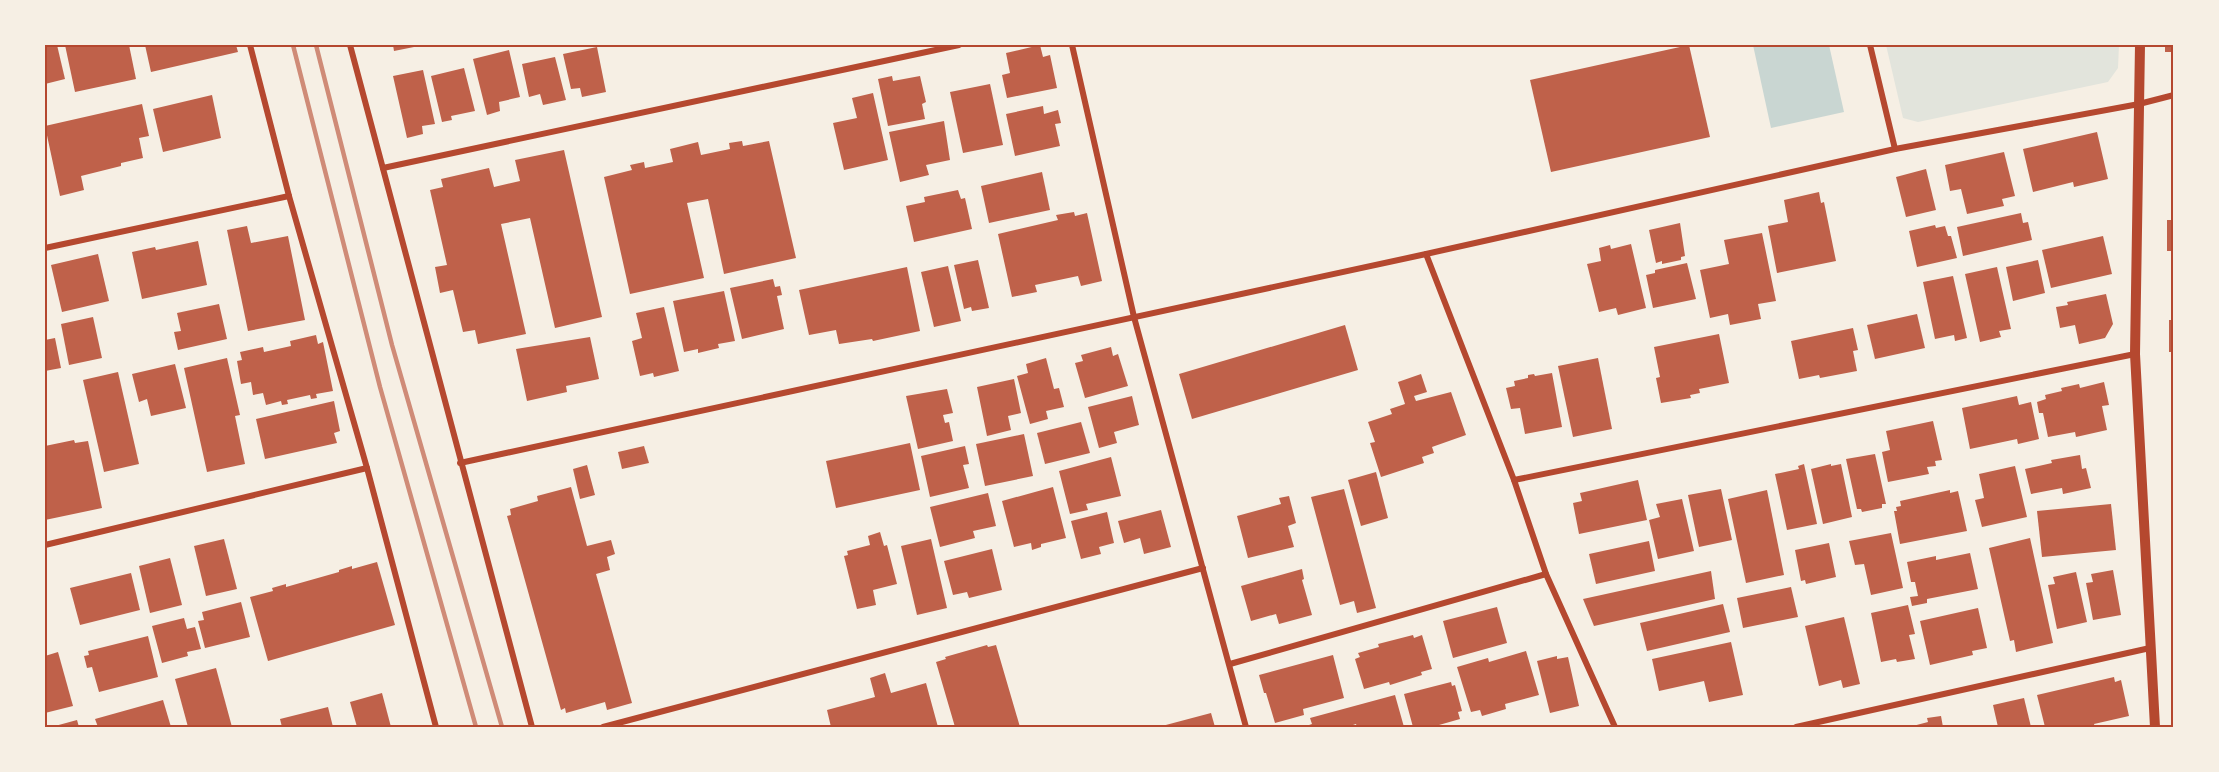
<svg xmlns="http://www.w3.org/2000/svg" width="2219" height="772" font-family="Poppins,sans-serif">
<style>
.green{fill:#e2e4dc}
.water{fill:#c9d6d2}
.building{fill:#bf614a}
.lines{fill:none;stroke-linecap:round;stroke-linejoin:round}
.minor{stroke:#b5482f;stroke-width:6}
.tertiary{stroke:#b5482f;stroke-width:10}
.rail{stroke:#cf8b77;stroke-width:4.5}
.neatline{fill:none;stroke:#b5482f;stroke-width:2}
</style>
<rect width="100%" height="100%" fill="#f6efe4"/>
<polygon class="green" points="1886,45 2119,45 2118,68 2108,82 1918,122 1903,118"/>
<polygon class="water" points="1753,45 1829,45 1844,112 1771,128"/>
<g class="building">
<polygon points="45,45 57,45 65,79 45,84"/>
<polygon points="65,45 129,45 136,79 75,92"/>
<polygon points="145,45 236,45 238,52 151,72"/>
<polygon points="393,45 419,45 419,46 394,51"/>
<polygon points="1040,45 1043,57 1050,55 1057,88 1007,98 1002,75 1010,73 1006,53"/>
<polygon points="1689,45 1710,137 1551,172 1530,80"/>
<rect x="2165" y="45" width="9" height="7"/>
<polygon points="597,47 606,92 582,97 580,88 571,89 563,54"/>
<polygon points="509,50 520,97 499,102 500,111 487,115 473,59"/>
<polygon points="555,57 566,100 543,105 540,94 529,97 522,64"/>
<polygon points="464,68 475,111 451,116 452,120 442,122 431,76"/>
<polygon points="423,70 435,124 422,126 423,134 407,138 393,76"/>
<polygon points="892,76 893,81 920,76 926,102 922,104 925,119 888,126 878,79"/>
<polygon points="990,84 1003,145 963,153 950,92"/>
<polygon points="873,93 888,160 844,170 833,123 857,118 852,98"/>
<polygon points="212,95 221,138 163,152 153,109"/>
<polygon points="142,104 149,136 139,138 143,158 121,163 121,166 81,176 84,190 60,196 45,126"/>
<polygon points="1043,106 1044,114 1058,110 1061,123 1055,124 1060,146 1015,156 1006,114"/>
<polygon points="944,121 950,160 926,165 929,175 900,182 889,132"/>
<polygon points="2097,132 2108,179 2074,187 2073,182 2033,192 2023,149"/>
<polygon points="742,141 743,146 769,141 796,258 724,274 708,199 687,203 704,278 630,294 604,177 632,170 630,165 644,162 645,168 673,162 670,149 698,142 701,155 730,149 729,143"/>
<polygon points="564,150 602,317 555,328 530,218 501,224 526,334 478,344 475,330 463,332 453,290 440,293 435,267 447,265 430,190 443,187 441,179 489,168 494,187 520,181 515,160"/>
<polygon points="2004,152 2015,196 2002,199 2004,206 1967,214 1961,189 1950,191 1945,165"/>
<polygon points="1926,169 1936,210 1906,217 1896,177"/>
<polygon points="1042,172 1050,210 989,223 981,186"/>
<polygon points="958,190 961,199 965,198 972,229 914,242 906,206 925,202 924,197"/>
<polygon points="1819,192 1821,203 1824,202 1836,261 1777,273 1768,226 1788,222 1784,200"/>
<polygon points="1074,212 1075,216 1087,213 1102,281 1081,286 1078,276 1035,285 1037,292 1012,297 998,234 1058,220 1056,215"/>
<polygon points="2021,213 2023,223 2028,222 2032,240 1963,256 1957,227"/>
<rect x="2167" y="220" width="7" height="31"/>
<polygon points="1680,223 1685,256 1681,257 1681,260 1662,264 1662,261 1656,263 1649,230"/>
<polygon points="1935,225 1936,228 1945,226 1948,236 1951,236 1957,258 1917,267 1909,231"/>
<polygon points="247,226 251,243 288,236 305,320 248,331 227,230"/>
<polygon points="1762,233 1776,301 1758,304 1761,319 1730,325 1728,314 1710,318 1700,270 1729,264 1724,240"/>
<polygon points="2103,236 2112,274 2051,288 2042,250"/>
<polygon points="198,241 207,285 142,299 132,252 155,247 156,250"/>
<polygon points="1631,244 1646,308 1618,315 1616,308 1599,312 1587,264 1601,261 1599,248 1610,245 1611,249"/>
<polygon points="98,254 109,301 62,312 51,265"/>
<polygon points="978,260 989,308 972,311 971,307 964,309 954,265"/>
<polygon points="2038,260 2045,293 2013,301 2006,267"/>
<polygon points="1687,263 1696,299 1653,308 1646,275 1655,273 1655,270"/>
<polygon points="948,266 961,321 934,327 921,272"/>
<polygon points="907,267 920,331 873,341 872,339 839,344 836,330 809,335 799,290"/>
<polygon points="1997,267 2011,329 1999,331 2001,337 1980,342 1965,274"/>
<polygon points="1953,276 1967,338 1955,341 1954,335 1935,339 1923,282"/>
<polygon points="773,279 775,287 780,286 782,295 777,296 784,329 742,339 730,288"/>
<polygon points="724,291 735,341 718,344 719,348 698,353 698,349 684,352 673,301"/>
<polygon points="2106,294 2113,324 2105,338 2079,344 2075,325 2060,328 2056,307 2068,305 2067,302"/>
<polygon points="219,304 227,339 178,350 174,332 181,331 177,313"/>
<polygon points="664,307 679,371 654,377 653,373 640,376 632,341 642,338 636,313"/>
<polygon points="1917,314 1925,348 1875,359 1867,325"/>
<polygon points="93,317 102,358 69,365 61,324"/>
<rect x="2169" y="320" width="5" height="32"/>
<polygon points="1345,325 1358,370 1192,419 1179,374"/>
<polygon points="1853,328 1858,350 1853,351 1857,371 1820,378 1819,375 1799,379 1791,341"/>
<polygon points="1719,334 1729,383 1699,389 1700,393 1690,395 1691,398 1661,403 1656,378 1660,377 1654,347"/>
<polygon points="316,335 318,344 323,342 333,391 316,394 317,398 311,399 310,395 287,400 288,404 282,405 281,401 266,405 263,393 253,395 251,382 241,384 237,361 242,360 240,352 263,347 264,352 291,346 290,341"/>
<polygon points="590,337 599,379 566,386 567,392 527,401 516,349"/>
<polygon points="55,338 61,368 45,371 45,340"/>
<polygon points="1111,347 1113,356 1118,354 1128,386 1085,398 1075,363 1083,361 1081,355"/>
<polygon points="227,358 240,415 235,416 245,464 207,472 184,368"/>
<polygon points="1046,358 1054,389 1059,388 1064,407 1046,411 1048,419 1030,424 1017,376 1028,373 1026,364"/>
<polygon points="1598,358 1612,429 1573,437 1558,366"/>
<polygon points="175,364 186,408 151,416 147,399 139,402 132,374"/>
<polygon points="118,372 139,464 104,472 83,380"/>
<polygon points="1552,373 1562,427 1525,434 1520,408 1511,409 1506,388 1515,386 1514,381 1528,378 1528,375 1534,374 1535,376"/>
<polygon points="1421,374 1427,392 1414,396 1416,401 1451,392 1466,435 1432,447 1434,453 1422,457 1424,463 1381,477 1370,443 1375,442 1368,422 1392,414 1390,409 1405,404 1398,382"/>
<polygon points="1014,379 1021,413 1008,416 1011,430 987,436 977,387"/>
<polygon points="2104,382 2109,405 2102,406 2107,430 2076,437 2075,432 2048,437 2043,413 2039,413 2037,402 2046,399 2045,395 2062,391 2061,388 2079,384 2080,388"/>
<polygon points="947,389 953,413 943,415 945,423 949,422 953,441 918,449 906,396"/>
<polygon points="1132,396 1139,425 1114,432 1117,443 1099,448 1088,407"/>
<polygon points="2017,396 2019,405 2031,402 2039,439 2018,444 2017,439 1970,449 1962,408"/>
<polygon points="334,401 340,431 334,433 337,443 265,459 256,419"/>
<polygon points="1933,421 1942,460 1935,461 1936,466 1927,467 1929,474 1888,482 1882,452 1890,450 1886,431"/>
<polygon points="1081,422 1090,453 1045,464 1037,433"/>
<polygon points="1024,434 1033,476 985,486 976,444"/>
<polygon points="74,440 75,443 88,441 102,508 45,520 45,446"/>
<polygon points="910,443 920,490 836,508 826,461"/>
<polygon points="644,446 649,463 622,469 618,452"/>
<polygon points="965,446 969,464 963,465 969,488 930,497 921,456"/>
<polygon points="1875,454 1886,504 1882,504 1882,508 1862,512 1861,509 1857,509 1846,459"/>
<polygon points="2080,455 2082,469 2086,468 2091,488 2063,494 2062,488 2031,494 2025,469 2052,463 2051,460"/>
<polygon points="1111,457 1121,496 1086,504 1088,510 1070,514 1059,471"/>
<polygon points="1804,464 1817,524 1787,530 1775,474 1799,469 1798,466"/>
<polygon points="1831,464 1831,466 1841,464 1852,517 1823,524 1811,469"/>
<polygon points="587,465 595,495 580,499 573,469"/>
<polygon points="2015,466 2027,517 1982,527 1975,500 1984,498 1979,474"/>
<polygon points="1376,472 1388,518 1361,526 1348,480"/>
<polygon points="1638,480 1647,520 1579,534 1573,503 1582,501 1580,493"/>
<polygon points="571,487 587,546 611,540 615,554 607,557 610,570 596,574 632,703 607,710 605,702 566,713 565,708 561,710 507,516 511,515 510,509 538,501 537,496"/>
<polygon points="1053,487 1066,538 1041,544 1041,547 1032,550 1031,543 1014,547 1002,501"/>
<polygon points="1344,489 1376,608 1357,613 1354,601 1340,605 1311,497"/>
<polygon points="1721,489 1732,540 1699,547 1688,495"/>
<polygon points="1767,490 1784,575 1746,583 1728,499"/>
<polygon points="1950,490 1950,493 1958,491 1967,531 1900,544 1894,511 1897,511 1896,507 1901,506 1900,501"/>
<polygon points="988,493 996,526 973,531 975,538 940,547 930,507"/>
<polygon points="1289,496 1296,523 1288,526 1294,547 1248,558 1237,516 1281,504 1279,498"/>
<polygon points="1682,499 1694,551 1658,559 1649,520 1660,517 1656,504"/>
<polygon points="2111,504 2116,550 2042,557 2037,511"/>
<polygon points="1161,510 1171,547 1144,554 1140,538 1124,543 1118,521"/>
<polygon points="1107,512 1114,543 1099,547 1101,554 1081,559 1071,521"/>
<polygon points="880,532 884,546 887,545 897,584 873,590 876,605 857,609 844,556 848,555 847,551 870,545 868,536"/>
<polygon points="1891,533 1903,588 1871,595 1864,564 1855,565 1849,541"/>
<polygon points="2030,538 2053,643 2016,652 2014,640 2010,641 1989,548"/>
<polygon points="224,539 237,589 206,596 194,546"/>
<polygon points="931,539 947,608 917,615 901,546"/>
<polygon points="1649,541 1655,571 1596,584 1589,554"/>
<polygon points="1829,543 1836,577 1806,584 1805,580 1801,581 1795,550"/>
<polygon points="992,549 1002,590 969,598 967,592 953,595 944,561"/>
<polygon points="1970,553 1978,589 1927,599 1927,603 1912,606 1910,597 1918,596 1915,582 1911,582 1907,562 1936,556 1936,560"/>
<polygon points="170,558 182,605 150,613 139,566"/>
<polygon points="377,562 395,625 268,661 250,597 273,591 272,588 286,584 286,587 339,572 339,570 352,566 352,569"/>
<polygon points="1302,569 1304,579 1302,580 1312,615 1279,624 1276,614 1251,621 1241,586"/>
<polygon points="2113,570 2121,615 2093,620 2086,583 2093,582 2091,574"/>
<polygon points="1711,571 1715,599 1594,626 1583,599"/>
<polygon points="2076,572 2087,622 2057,629 2048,585 2055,584 2053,577"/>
<polygon points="131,573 140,610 80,625 70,588"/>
<polygon points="1791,587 1798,617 1743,628 1737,598"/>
<polygon points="241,602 250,637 205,648 198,621 204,620 202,612"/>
<polygon points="1723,604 1730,632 1647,651 1640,623"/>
<polygon points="1908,605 1915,634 1909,635 1915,659 1897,662 1896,659 1881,662 1871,613"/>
<polygon points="1497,607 1507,643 1453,658 1443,621"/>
<polygon points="1978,608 1987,648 1972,651 1973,655 1930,665 1920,621"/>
<polygon points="1844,617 1860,684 1843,688 1841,680 1819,686 1805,626"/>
<polygon points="184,618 187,629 195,627 201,649 187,652 188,656 162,663 152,626"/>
<polygon points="1413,635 1414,638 1422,635 1432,669 1421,672 1422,675 1390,685 1389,682 1364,689 1355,659 1360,657 1358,653 1379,647 1378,644"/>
<polygon points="148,636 158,677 99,692 92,667 87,668 84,656 89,655 88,651"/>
<polygon points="1731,642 1743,695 1709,702 1704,681 1659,691 1652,659"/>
<polygon points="987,645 988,647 996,645 1020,727 955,727 936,662 946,659 945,657"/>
<polygon points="1526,651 1539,695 1505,704 1506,709 1482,716 1480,710 1471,712 1457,667 1488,658 1489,662"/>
<polygon points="58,652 73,706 45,713 45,656"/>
<polygon points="1333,655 1344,698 1303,709 1304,715 1275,723 1266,693 1264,693 1259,675"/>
<polygon points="1557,656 1557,659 1568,657 1579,706 1550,713 1537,661"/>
<polygon points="216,668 232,727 188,727 175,679"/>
<polygon points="885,673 891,693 926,683 938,727 831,727 827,710 875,697 870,678"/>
<polygon points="2114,677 2115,682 2121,680 2129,716 2094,724 2095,727 2045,727 2037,695"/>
<polygon points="1451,682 1452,686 1455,685 1462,711 1458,712 1460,719 1439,725 1440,727 1413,727 1404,694"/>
<polygon points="382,693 391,727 357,727 350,702"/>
<polygon points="1395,695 1404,727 1357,727 1356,724 1347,727 1303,727 1312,724 1310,718"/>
<polygon points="2024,698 2031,727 1998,727 1993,705"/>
<polygon points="163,700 171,727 98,727 95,719"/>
<polygon points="328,707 333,727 282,727 280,719"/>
<polygon points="1211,713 1215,727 1162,727 1162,726"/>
<polygon points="1941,716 1943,727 1909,727 1928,722 1927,718"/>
<polygon points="77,720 79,727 56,727 55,726"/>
</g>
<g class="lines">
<g class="minor">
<polyline points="250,45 289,196 367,468 436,727"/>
<polyline points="350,45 532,727"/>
<polyline points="1072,45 1134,317 1246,727"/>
<polyline points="1870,45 1895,149"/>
<polyline points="383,168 959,45"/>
<polyline points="45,248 289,196"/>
<polyline points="1426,254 1514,480 1546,574 1615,727"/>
<polyline points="460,463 1426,254 1895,149 2139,104 2174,95"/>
<polyline points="1514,480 2135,354"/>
<polyline points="45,545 367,468"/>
<polyline points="1230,664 1546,574"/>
<polyline points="603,727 1203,568"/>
<polyline points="1796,727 2150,648"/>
</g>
<polyline class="tertiary" points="2140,45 2135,354 2155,727"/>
<g class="rail">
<polyline points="293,45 380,387 476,727"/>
<polyline points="316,45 392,345 502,727"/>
</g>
</g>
<rect width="2219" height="772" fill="none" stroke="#f6efe4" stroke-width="93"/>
<rect x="46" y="46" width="2126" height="680" class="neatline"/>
</svg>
